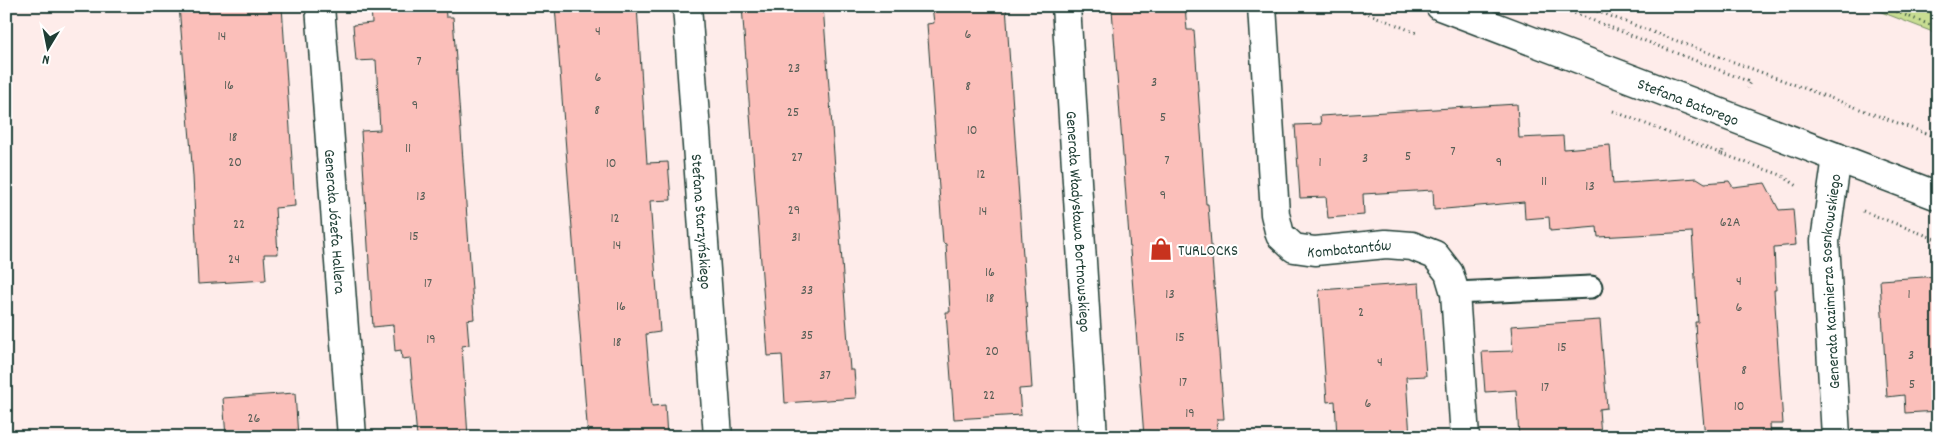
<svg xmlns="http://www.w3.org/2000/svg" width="1944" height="443" font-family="Dekko,sans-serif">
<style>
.green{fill:#c8dd92;stroke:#748d63}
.building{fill:#fbbfba;stroke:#1f3d34}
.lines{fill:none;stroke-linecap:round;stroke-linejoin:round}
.service-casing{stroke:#1f3d34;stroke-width:25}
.minor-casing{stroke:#1f3d34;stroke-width:31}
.tertiary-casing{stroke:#1f3d34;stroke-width:31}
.path{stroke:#1f3d34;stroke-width:3;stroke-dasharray:1 4;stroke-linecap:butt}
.service{stroke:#fff;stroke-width:21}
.minor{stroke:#fff;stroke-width:28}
.tertiary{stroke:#fff;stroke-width:28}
.labels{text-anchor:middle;stroke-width:4;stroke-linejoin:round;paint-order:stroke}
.number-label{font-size:14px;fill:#565e56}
.street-label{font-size:16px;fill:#1f3d34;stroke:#fff}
.poi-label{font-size:16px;fill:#1f3d34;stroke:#fff;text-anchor:start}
</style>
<rect width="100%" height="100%" fill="#feecea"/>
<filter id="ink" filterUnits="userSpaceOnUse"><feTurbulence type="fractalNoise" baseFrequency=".02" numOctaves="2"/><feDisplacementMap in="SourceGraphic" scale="10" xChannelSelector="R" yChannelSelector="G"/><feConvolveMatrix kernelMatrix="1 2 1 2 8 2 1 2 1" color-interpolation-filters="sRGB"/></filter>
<g filter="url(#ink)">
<polygon class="green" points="1866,6 1938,6 1938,34"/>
<g class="building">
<polygon points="179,6 282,6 295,206 275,208 278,254 264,254 266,280 198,284 193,176"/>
<polygon points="371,6 445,6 446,17 453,17 474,319 467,320 469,345 462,346 468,437 417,437 410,358 402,359 401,350 395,351 393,325 373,327 361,131 380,130 376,60 356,61 353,25 372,23"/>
<polygon points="555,6 637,6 647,163 668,162 671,200 650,201 660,332 646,334 652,406 665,405 667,437 588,437"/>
<polygon points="742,6 823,6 850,370 854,370 856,398 785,403 782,355 768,356"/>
<polygon points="932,6 1006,6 1032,388 1019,389 1021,415 954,419 946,312 950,312 946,244 943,243 927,24 934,23"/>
<polygon points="1148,6 1185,6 1187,30 1194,30 1206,204 1208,204 1224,419 1217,419 1218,437 1144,437 1112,9"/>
<polygon points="1517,104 1519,138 1563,136 1564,149 1610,145 1613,184 1697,178 1705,183 1729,181 1733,187 1765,183 1779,210 1793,209 1796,245 1774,247 1776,290 1774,290 1783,424 1770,424 1771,437 1705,437 1696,340 1695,322 1698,322 1692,232 1598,237 1597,227 1550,231 1549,217 1525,219 1524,202 1434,210 1433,190 1363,194 1364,215 1328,218 1326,197 1300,198 1295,125 1321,124 1320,116"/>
<polygon points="1938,276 1938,411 1905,413 1904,395 1887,397 1880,280"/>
<polygon points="1419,283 1426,376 1406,377 1410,437 1337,437 1335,401 1327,402 1319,290"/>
<polygon points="1600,320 1607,408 1599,409 1601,437 1519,437 1516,390 1485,392 1482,352 1513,351 1511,326"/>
<polygon points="295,393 298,437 226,437 223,398"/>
</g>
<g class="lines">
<defs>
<polyline id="service" points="1455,293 1591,287"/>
<g id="minor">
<path id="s1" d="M320 6 352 437"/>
<path id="s2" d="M687 6 718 437"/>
<path id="s3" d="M1066 6 1093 437"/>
<path id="s4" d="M1262 6 1275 214 1280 235 1294 248 1315 251 1386 244 1412 246 1435 255 1449 273 1455 293 1465 437"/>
<path id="s5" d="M1836 437 1825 241 1837 157"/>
</g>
<g id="tertiary">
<path id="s6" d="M1440 6 1938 196"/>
</g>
</defs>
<use href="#service" class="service-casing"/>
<use href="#minor" class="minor-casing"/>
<use href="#tertiary" class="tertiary-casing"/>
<g class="path">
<polyline points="1350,6 1419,34"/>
<polyline points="1556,6 1750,82 1747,88"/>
<polyline points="1583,6 1938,138"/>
<polyline points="1882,6 1938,28"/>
<polyline points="1613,111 1722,154 1723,150"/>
<polyline points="1722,154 1781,175 1799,187"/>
<polyline points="1863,211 1938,240"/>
</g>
<use href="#service" class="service"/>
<use href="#minor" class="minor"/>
<use href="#tertiary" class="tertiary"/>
</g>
</g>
<defs>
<symbol id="shop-bare" viewBox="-9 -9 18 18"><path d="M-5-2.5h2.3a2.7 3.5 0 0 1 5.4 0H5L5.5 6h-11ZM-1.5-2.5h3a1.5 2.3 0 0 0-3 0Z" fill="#c8321e" stroke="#fff" stroke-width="2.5" paint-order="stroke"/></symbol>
</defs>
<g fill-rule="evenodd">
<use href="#shop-bare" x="1145" y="233" width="32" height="32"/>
</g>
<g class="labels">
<g class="number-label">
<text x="598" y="35">4</text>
<text x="968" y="38">6</text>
<text x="222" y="40">14</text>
<text x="419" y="65">7</text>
<text x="794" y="72">23</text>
<text x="598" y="81">6</text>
<text x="1154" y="86">3</text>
<text x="229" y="89">16</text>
<text x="968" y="90">8</text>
<text x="415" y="109">9</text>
<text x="597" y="114">8</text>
<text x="793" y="116">25</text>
<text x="1163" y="121">5</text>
<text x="972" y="134">10</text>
<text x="233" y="141">18</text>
<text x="408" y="152">11</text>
<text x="1453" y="155">7</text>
<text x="1408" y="160">5</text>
<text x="797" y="161">27</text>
<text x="1365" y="162">3</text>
<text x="1167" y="164">7</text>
<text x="235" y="166">20</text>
<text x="1320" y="166">1</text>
<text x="1499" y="166">9</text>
<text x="611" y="167">10</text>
<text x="981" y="178">12</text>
<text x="1544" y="185">11</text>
<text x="1590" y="190">13</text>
<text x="1163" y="199">9</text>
<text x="421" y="200">13</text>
<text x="794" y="214">29</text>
<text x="983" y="215">14</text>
<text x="615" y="222">12</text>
<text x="1730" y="226">62A</text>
<text x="239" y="228">22</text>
<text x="414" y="240">15</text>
<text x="796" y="241">31</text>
<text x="617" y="249">14</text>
<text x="234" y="263">24</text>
<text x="990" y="276">16</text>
<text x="1739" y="285">4</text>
<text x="428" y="287">17</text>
<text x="807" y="294">33</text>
<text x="1170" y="298">13</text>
<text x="1909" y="298">1</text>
<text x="990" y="302">18</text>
<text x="621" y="310">16</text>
<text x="1739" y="311">6</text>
<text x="1361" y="316">2</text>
<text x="807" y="339">35</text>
<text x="1180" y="341">15</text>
<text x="431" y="343">19</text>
<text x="617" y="346">18</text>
<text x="1562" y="351">15</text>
<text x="992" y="355">20</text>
<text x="1911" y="359">3</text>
<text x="1380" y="366">4</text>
<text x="1744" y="374">8</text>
<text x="825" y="379">37</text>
<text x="1183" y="386">17</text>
<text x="1912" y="388">5</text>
<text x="1545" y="391">17</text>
<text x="989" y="399">22</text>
<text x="1368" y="407">6</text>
<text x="1739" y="410">10</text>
<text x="1190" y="417">19</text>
<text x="254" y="422">26</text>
</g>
<g class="street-label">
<text dy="6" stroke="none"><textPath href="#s6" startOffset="266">Stefana Batorego</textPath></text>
<text dy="6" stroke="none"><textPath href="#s1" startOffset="216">Generała Józefa Hallera</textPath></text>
<text dy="6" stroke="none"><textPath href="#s2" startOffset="216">Stefana Starzyńskiego</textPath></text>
<text dy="6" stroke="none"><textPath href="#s3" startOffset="216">Generała Władysława Bortnowskiego</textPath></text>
<text dy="6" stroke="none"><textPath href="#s4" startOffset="305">Kombatantów</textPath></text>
<text dy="6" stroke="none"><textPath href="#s5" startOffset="156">Generała Kazimierza Sosnkowskiego</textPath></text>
</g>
<g class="poi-label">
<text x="1178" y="255">TURLOCKS</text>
</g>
</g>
<rect width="1944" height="443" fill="none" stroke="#fff" stroke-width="25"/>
<rect x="12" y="12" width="1919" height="418" fill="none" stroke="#1f3d34" stroke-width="2" filter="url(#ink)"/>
<g transform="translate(48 48) rotate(190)" stroke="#ffffff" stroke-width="4" paint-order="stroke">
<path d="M0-4L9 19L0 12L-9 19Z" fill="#1f3d34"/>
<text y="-8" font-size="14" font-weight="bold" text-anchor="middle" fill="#1f3d34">N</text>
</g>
</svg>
